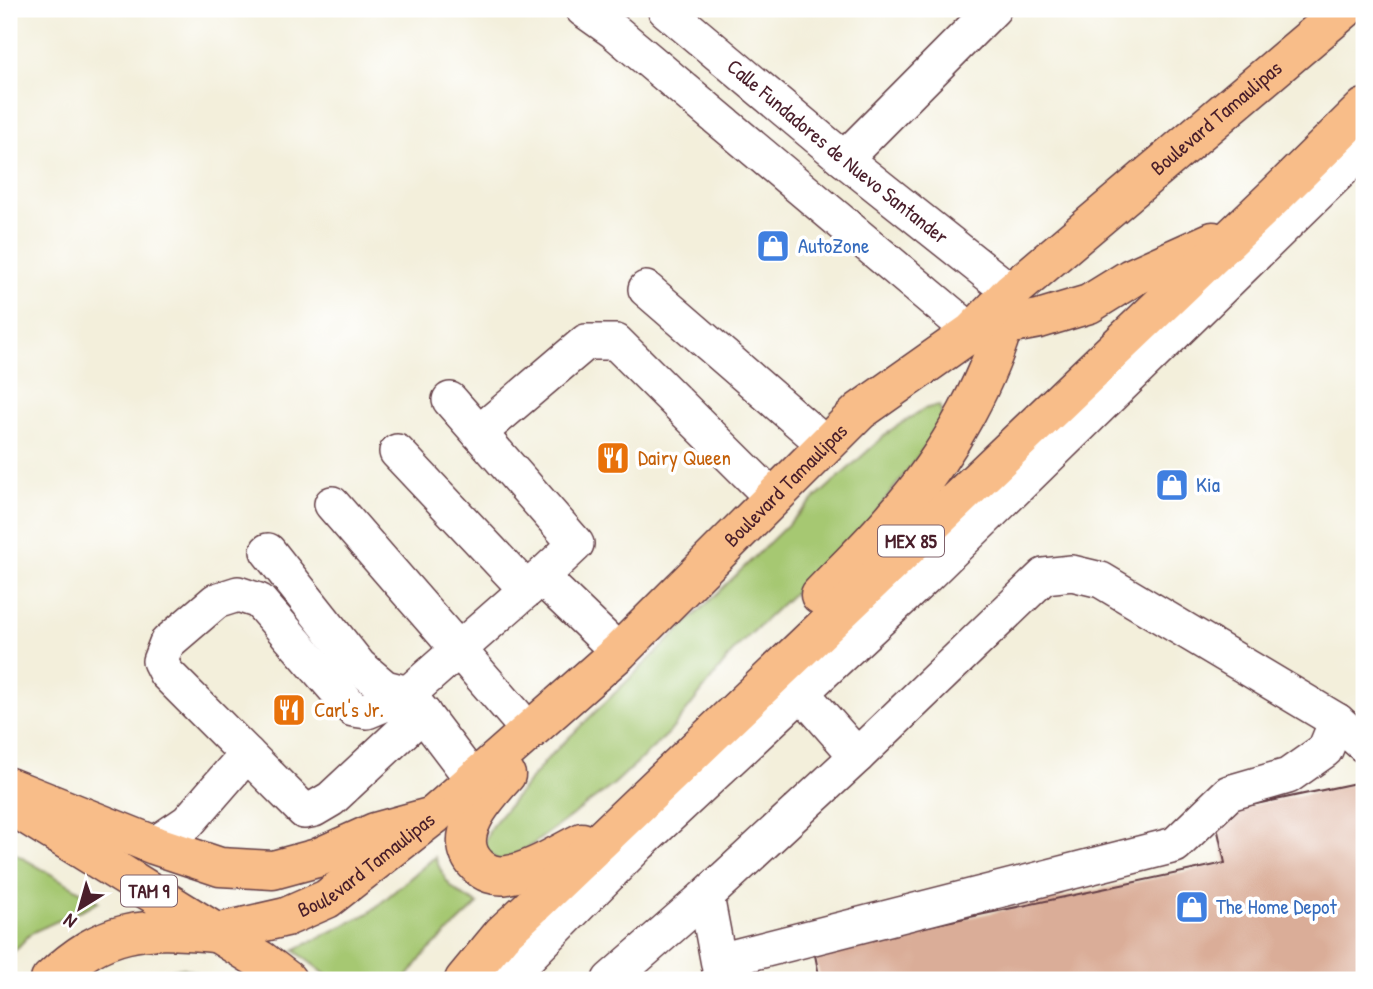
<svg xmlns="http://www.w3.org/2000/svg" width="1373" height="989" font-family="'Patrick Hand',sans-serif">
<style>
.green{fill:#a6c872;stroke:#78744e;stroke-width:2}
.building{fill:#daad98}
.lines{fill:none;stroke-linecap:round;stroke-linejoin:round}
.minor-casing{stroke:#633e45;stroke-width:38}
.major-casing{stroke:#633e45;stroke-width:41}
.highway-casing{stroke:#633e45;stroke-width:41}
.minor{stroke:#fff;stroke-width:35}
.major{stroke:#f8bd89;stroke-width:38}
.highway{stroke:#f8bd89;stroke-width:38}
.labels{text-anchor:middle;stroke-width:7;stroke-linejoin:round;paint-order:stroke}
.shield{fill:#fff;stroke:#80626b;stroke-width:2}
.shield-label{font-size:19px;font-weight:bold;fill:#4a1f2b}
.street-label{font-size:21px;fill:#4a1f2b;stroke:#fff}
.shop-label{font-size:21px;fill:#366cbe;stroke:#fff;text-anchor:start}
.food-label{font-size:21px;fill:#c56008;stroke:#fff;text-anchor:start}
</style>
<rect width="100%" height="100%" fill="#fff"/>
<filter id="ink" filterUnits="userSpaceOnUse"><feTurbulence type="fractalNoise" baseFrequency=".0143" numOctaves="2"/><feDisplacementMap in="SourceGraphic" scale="14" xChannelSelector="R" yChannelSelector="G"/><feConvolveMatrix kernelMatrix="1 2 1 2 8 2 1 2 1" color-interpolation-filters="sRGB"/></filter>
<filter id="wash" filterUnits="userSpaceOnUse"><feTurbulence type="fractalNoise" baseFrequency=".00686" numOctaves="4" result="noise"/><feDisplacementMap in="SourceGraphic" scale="28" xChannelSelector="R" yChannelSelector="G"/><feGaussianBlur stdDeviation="1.57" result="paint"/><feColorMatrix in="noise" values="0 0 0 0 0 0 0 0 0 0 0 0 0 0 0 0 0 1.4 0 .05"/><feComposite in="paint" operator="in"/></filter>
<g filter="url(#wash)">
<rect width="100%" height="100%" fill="#f3efdb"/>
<g class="green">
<polygon points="939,405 943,417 931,439 869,521 736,648 669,733 613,785 529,847 499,862 483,847 491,827 549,757 809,504 891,430 924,409"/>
<polygon points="9,850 99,902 31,933 9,957"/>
<path d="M435 857C446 885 451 890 478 904L423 956 405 980H333L294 950 369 913Z"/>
<polygon points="183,968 216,980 131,980 139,975"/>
</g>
<g id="blocks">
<polygon class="building" points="1356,783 1364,819 1364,980 820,980 814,950 1225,863 1214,813"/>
</g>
</g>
<g filter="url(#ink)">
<use href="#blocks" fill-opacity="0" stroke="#633e45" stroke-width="2"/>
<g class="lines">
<defs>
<g id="minor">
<polyline points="583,9 614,31 972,332"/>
<path id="s1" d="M665 9 844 159 1011 292"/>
<polyline points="844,159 993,9"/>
<polyline points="646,289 826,445"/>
<polyline points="450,400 576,544 541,577"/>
<polyline points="479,433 586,342 616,342 773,498"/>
<polyline points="397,452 527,590"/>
<polyline points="332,504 530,732"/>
<polyline points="268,551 359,666 385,688 408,694"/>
<polyline points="408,694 367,711 353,709 259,601 238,594 216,601 167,643 160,661 166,673 304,811 314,809 331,799 423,713"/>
<polyline points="1337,721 1364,745"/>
<polyline points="474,781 408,694 541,577 619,652"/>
<polyline points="154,845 188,822 247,754"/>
<polyline points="719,961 1175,845 1229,793 1288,776 1325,750 1337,721 1101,580 1072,573 1044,576 857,756"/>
<polyline points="505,980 639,844 925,577 1364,148"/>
<polyline points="610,980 706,896"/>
<polyline points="722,980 706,896 857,756 801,692"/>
</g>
<g id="major">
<polyline points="981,330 1039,319 1089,304 1131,278 1213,241"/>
<path d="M820 595C845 569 871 544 894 517 947 458 995 373 1011 296"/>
<path d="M506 775C486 797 449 836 477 865 484 873 496 877 507 875 531 872 560 853 582 842"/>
<path id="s2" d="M216 933 286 917 327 899 433 816 619 652 860 411 972 332 1011 292 1345 9"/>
<polyline points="464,980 502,934 528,910 1276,195 1364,108"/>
</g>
<g id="highway">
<polyline points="9,787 154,845 220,867 273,870 317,858 375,832 433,816"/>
<polyline points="17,809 262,961 287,980"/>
<path d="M50 980C105 927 142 927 214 933"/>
</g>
</defs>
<use href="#minor" class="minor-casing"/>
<use href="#major" class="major-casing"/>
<use href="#highway" class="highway-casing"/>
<use href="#minor" class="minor"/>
<use href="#major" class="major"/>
<use href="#highway" class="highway"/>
</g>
</g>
<defs>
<symbol id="shop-square" viewBox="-11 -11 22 22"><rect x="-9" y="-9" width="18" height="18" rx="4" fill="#3f7fe0" stroke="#fff"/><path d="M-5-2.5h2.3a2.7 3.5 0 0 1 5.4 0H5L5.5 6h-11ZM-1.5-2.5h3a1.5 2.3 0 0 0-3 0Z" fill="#fff"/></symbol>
<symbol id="restaurant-square" viewBox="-11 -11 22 22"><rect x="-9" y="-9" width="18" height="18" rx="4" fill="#e8710a" stroke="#fff"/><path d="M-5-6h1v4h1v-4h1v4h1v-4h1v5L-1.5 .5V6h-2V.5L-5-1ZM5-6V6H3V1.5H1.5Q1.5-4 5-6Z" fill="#fff"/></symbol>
</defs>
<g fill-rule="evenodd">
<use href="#shop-square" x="754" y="227" width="38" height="38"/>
<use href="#restaurant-square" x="594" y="439" width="38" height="38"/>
<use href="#shop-square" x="1153" y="466" width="38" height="38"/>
<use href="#restaurant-square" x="270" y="691" width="38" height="38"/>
<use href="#shop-square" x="1173" y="888" width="38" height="38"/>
</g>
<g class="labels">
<g class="shield">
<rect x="878" y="525.5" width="66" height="31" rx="5"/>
<rect x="121" y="875.5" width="56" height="31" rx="5"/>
</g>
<g class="shield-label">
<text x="911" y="548">MEX 85</text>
<text x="149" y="898">TAM 9</text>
</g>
<g class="street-label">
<text dy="7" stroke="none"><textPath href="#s2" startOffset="1302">Boulevard Tamaulipas</textPath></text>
<text dy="7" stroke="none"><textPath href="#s1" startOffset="224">Calle Fundadores de Nuevo Santander</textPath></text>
<text dy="7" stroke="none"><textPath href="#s2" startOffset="735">Boulevard Tamaulipas</textPath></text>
<text dy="7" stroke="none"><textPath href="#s2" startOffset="168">Boulevard Tamaulipas</textPath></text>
</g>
<g class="shop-label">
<text x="798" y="253">AutoZone</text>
<text x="1196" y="492">Kia</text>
<text x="1216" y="914">The Home Depot</text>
</g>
<g class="food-label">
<text x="638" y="465">Dairy Queen</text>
<text x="314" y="717">Carl's Jr.</text>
</g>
</g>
<rect width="1373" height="989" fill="none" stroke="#fff" stroke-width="35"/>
<g transform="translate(80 908) rotate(217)" stroke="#ffffff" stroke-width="5" paint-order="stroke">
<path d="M0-5L12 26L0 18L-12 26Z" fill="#4a1f2b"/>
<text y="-10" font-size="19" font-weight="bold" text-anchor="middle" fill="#4a1f2b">N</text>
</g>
</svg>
